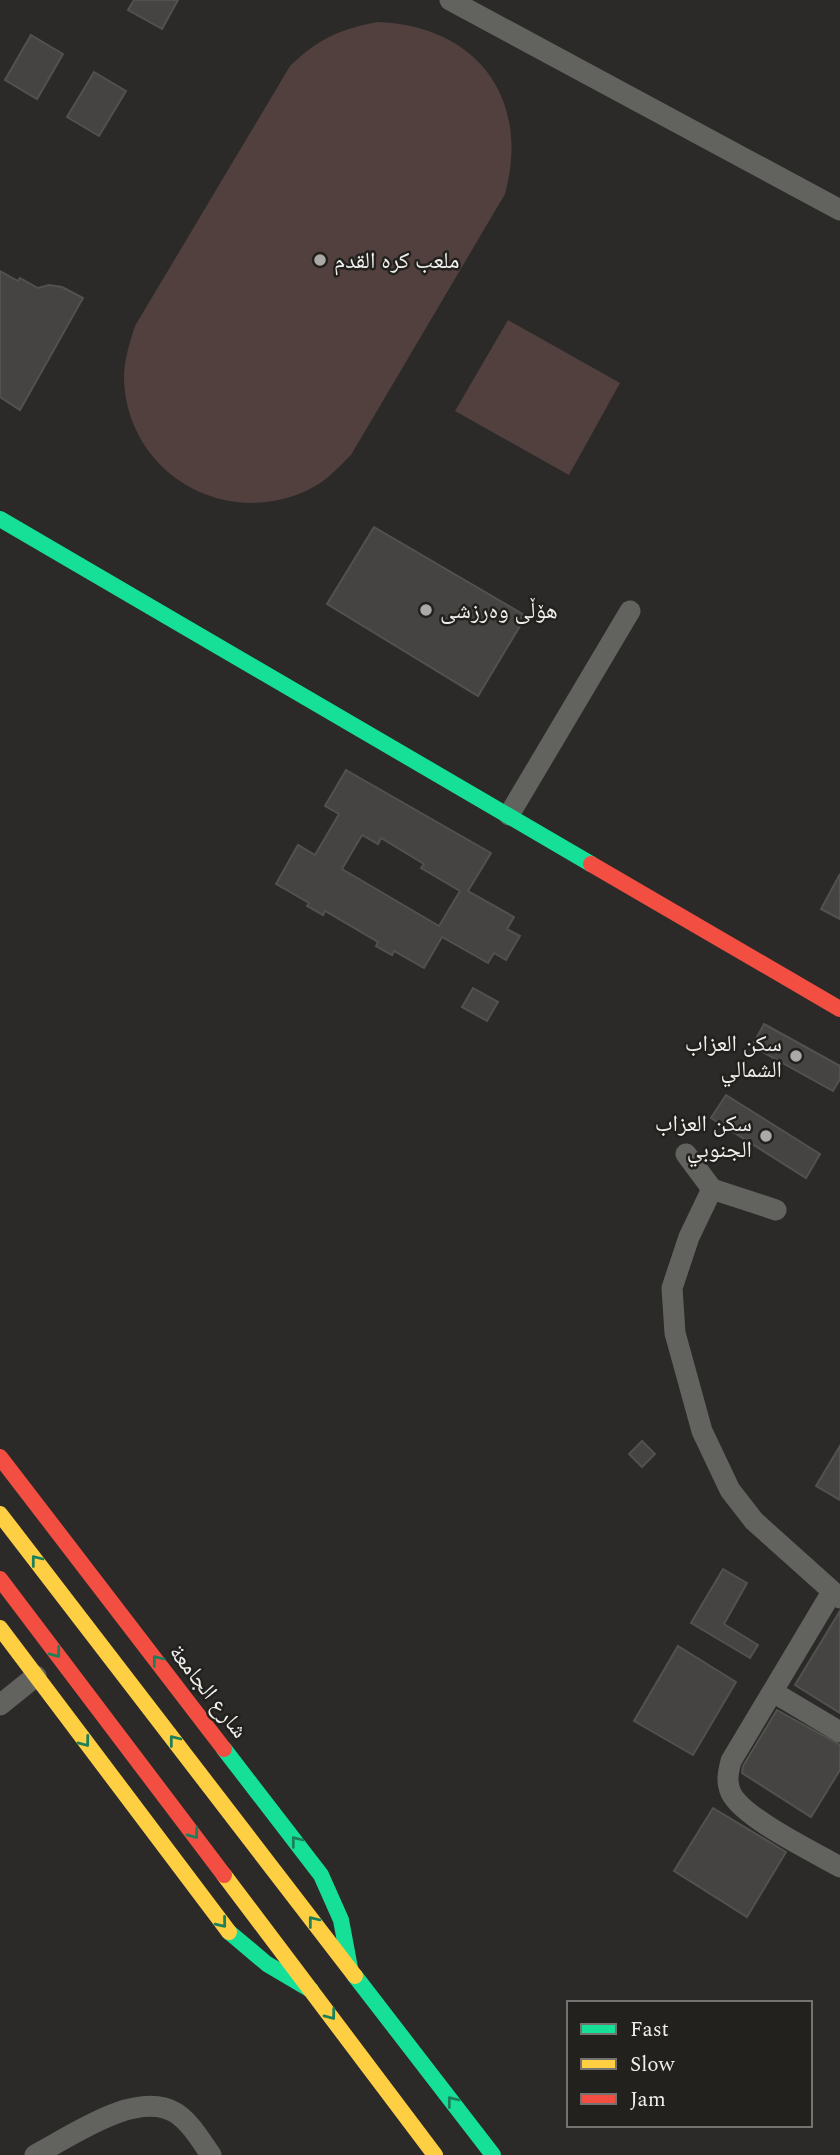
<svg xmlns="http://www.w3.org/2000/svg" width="840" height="2155" font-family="Spectral,'Noto Naskh Arabic',serif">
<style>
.green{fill:#51403e}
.building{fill:#454442;stroke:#525150;stroke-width:2;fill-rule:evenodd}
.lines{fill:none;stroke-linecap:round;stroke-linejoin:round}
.street{stroke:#62635f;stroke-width:21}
.fast{stroke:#16e098;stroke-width:16}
.slow{stroke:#ffcf43;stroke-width:16}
.jam{stroke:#f24e42;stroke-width:16}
.oneway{stroke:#1c805b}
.poi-dot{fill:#abaaa8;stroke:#22211e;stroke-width:2.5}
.labels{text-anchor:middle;stroke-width:5;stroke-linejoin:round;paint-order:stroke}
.poi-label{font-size:23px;fill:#f0efed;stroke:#22211e;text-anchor:start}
.street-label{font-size:23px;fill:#f0efed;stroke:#22211e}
</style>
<rect width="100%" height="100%" fill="#2b2a28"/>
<g class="green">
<path d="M378 22C477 26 531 98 505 194L351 455C338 468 326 481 310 489 225 531 127 473 124 379 124 361 129 344 135 326L290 66C318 39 340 29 378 22Z"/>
<polygon points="508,320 620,383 569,475 455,411"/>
</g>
<g class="building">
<polygon points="134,0 178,0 162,29 128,10"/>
<polygon points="31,35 63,54 37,99 5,80"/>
<polygon points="94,72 126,91 99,136 67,117"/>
<polygon points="0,271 18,281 20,278 38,288 49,285 62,287 83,298 20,410 0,397"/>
<polygon points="374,527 526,616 478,696 327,604"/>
<path d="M346 770 491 853 468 891 514 917 507 929 520 936 506 960 494 953 488 963 442 937 424 968 394 951 392 955 376 946 378 942 325 911 323 915 307 906 309 903 276 884 298 845 315 855 339 814 325 806ZM362 835 378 844 381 838 424 864 421 868 460 891 439 926 342 869Z"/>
<polygon points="840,874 840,919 821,909"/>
<polygon points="473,988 498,1002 487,1021 462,1007"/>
<polygon points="764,1024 840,1066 840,1079 833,1091 752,1046"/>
<polygon points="726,1095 820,1154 806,1178 711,1118"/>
<polygon points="642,1441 655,1454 642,1467 629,1454"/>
<polygon points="840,1446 840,1500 816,1486"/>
<polygon points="723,1569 747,1583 724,1624 758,1645 750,1658 691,1623"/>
<polygon points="840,1611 840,1713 795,1685"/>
<polygon points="678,1646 736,1682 693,1755 634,1721"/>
<polygon points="777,1710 840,1745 840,1770 811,1817 742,1773 743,1766"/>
<polygon points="713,1808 786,1852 747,1917 674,1871"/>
</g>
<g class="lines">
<g class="street">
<polyline points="450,0 840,210"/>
<polyline points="509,815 630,611"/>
<polyline points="686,1154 712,1189 776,1210"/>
<polyline points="712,1189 689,1237 672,1288 675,1333 702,1431 730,1490 754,1521 840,1598"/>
<path d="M832 1592 731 1761C728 1773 726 1782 731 1793 743 1818 814 1852 840 1867"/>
<polyline points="773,1692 840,1732"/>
<polyline points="0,1705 36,1676"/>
<path d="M35 2155C72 2136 136 2089 176 2113 191 2123 201 2141 211 2155"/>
</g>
<g class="fast">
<polyline points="0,519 591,864"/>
<polyline points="224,1749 321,1875 341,1920 350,1968"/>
<polyline points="229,1932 267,1964 311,1990"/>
<polyline points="355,1976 493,2155"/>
</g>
<g class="slow">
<polyline points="0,1514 355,1976"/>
<polyline points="0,1628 229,1932"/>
<polyline points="224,1875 435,2155"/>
</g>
<g class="jam">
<polyline points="591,864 840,1009"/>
<polyline points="0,1457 224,1749"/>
<polyline points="0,1579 224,1875"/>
</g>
</g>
<defs><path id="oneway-chevron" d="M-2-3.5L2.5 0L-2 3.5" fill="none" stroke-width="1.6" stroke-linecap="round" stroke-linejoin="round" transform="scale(1.75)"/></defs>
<g class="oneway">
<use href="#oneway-chevron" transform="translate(36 1560) rotate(-128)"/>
<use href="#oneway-chevron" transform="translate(56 1653) rotate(53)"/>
<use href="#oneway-chevron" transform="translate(157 1660) rotate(-128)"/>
<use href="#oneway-chevron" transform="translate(174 1740) rotate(-128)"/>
<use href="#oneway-chevron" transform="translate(85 1742) rotate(53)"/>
<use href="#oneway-chevron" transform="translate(194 1834) rotate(53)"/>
<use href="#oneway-chevron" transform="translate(296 1841) rotate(-128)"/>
<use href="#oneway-chevron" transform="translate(313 1921) rotate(-128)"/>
<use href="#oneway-chevron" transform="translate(222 1923) rotate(51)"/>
<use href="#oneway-chevron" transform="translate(331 2015) rotate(53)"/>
<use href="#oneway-chevron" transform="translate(452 2101) rotate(-128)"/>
</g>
<g class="poi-dot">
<circle cx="320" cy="260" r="7"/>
<circle cx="426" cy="610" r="7"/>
<circle cx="796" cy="1056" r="7"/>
<circle cx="766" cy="1136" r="7"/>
</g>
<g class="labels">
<g class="poi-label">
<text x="334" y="268">ملعب كره القدم</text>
<text x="440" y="618">هۆڵی وەرزشی</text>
<text x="782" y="1051" text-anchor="end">سكن العزاب<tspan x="782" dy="26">الشمالي</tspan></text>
<text x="752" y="1131" text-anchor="end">سكن العزاب<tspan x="752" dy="26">الجنوبي</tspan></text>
</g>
<g class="street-label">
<text transform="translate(209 1691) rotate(52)" y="8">شارع الجامعة</text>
</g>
</g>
<rect x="567" y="2001" width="245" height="126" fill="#22211e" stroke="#747371" stroke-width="2"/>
<rect x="581" y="2024" width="35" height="10" fill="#16e098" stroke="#747371" stroke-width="2"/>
<text x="630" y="2036" font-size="21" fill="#f0efed">Fast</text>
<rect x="581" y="2059" width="35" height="10" fill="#ffcf43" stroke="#747371" stroke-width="2"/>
<text x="630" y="2071" font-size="21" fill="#f0efed">Slow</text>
<rect x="581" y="2094" width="35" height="10" fill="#f24e42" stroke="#747371" stroke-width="2"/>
<text x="630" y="2106" font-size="21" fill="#f0efed">Jam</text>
</svg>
